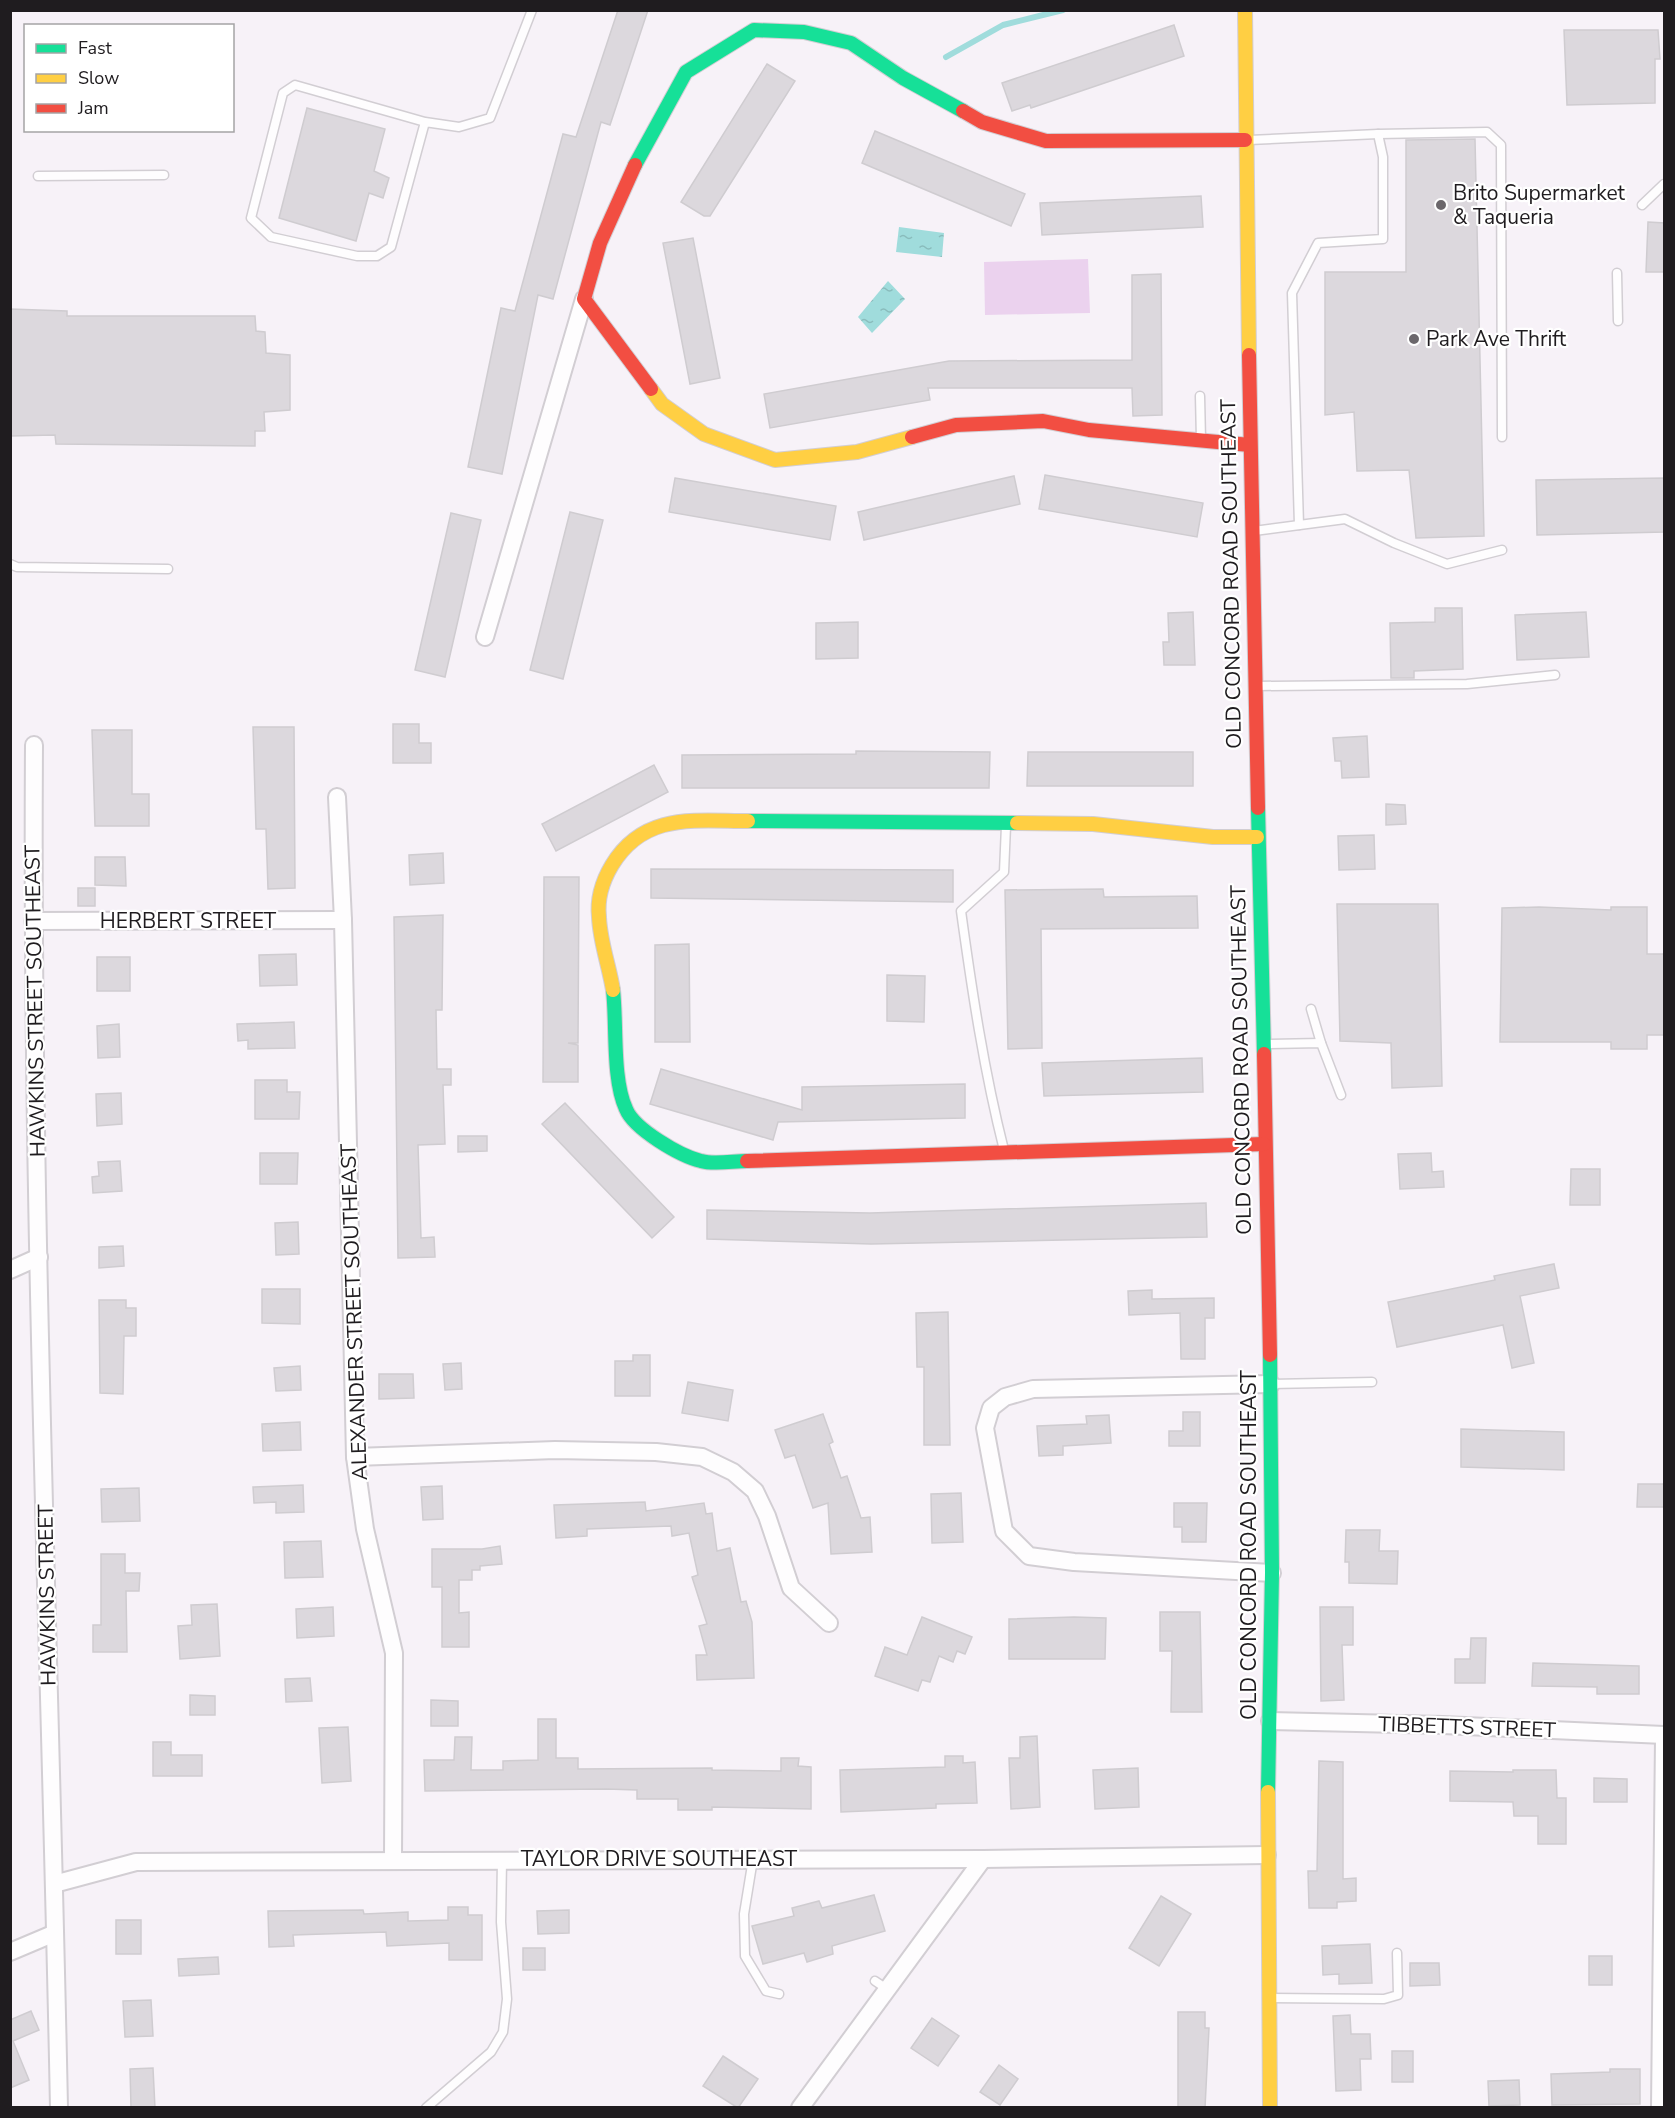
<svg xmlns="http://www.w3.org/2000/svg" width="1675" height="2118" font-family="'Nunito Sans',sans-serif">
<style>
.pitch{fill:#ebd2ee}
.water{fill:url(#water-ripples)}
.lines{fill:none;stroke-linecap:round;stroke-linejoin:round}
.stream{stroke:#a0dcdc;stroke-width:6}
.building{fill:#dcd8dd;stroke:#cfccd0;stroke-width:1.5}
.lane-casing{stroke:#d2ced3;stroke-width:11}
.street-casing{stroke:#d2ced3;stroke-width:20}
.fast-casing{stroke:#d2ced3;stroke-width:16}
.slow-casing{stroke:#d2ced3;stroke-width:16}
.jam-casing{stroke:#d2ced3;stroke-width:16}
.lane{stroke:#fefdfe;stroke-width:8}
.street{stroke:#fefdfe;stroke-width:16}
.fast{stroke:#16e098;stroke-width:14}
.slow{stroke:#ffcf43;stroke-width:14}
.jam{stroke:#f24e42;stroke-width:14}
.poi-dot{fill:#6b676b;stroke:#fff;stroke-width:2}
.labels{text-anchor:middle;stroke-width:4.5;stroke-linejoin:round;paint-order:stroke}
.poi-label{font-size:21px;fill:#1f1c1f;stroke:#fff;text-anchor:start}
.street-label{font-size:21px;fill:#1f1c1f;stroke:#fff}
</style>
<defs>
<pattern id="water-ripples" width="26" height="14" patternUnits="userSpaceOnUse" patternTransform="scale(1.5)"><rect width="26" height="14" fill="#a0dcdc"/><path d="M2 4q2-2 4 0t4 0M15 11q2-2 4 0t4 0" fill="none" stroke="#89bcbc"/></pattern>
</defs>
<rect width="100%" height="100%" fill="#f7f2f8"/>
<polygon class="pitch" points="1088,259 1090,313 985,315 984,262"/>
<g class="water">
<polygon points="899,227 944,233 942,257 896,252"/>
<polygon points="888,281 905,299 872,333 858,317"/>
</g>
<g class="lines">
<polyline class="stream" points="946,57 1003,25 1063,10"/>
</g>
<g class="building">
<polygon points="618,10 648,10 610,125 601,122 553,299 538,295 502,474 468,467 501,308 515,311 563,134 576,137"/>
<polygon points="1174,25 1184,56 1031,108 1030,105 1012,111 1002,83"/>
<polygon points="1564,30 1658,30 1660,59 1655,59 1655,103 1567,105"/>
<polygon points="767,64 795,81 710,216 704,216 681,202"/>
<polygon points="307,108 385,129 374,171 389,178 383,198 369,193 356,241 279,218"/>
<polygon points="875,131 1025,194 1011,226 862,163"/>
<polygon points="1475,139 1484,536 1416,538 1409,470 1357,471 1354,412 1325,415 1325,272 1406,272 1406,140"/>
<polygon points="1201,196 1203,227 1042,235 1040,203"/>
<polygon points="1648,222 1665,223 1665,272 1646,272"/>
<polygon points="693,238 720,378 690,384 663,243"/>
<polygon points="1161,274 1162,415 1133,416 1132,388 928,388 930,400 770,428 764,394 949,361 1132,360 1132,275"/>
<polygon points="10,309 67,311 67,316 255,316 256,331 265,332 266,353 290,355 290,410 264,412 265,431 255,431 255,446 56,444 55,435 10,436"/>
<polygon points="1045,475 1203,503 1197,537 1039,509"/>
<polygon points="1014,476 1020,504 864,540 858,512"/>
<polygon points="675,478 836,506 830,540 669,512"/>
<polygon points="1665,478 1665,532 1537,535 1536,480"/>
<polygon points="570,512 603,520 563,679 530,670"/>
<polygon points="451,513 481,520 445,677 415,670"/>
<polygon points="1435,608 1462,608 1463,669 1414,671 1414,678 1391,678 1390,623 1435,622"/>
<polygon points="1193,612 1195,665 1164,665 1163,642 1169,642 1168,613"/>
<polygon points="1586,612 1589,657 1517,660 1515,615"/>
<polygon points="858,622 858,658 816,659 816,623"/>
<polygon points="393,724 419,724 419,743 431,743 431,763 393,763"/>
<polygon points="253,727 294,727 295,888 268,889 266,829 256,829"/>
<polygon points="92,730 132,730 132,794 149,794 149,826 95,826"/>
<polygon points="1367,736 1369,777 1342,778 1341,761 1335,761 1333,738"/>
<polygon points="856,751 990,752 989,788 682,788 682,755 856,754"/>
<polygon points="1028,752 1193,752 1193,786 1027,786"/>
<polygon points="654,765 668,792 556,851 542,824"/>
<polygon points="1386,804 1405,805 1406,824 1386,825"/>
<polygon points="1374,835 1375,869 1339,870 1338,836"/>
<polygon points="443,853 444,883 410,885 409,855"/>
<polygon points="95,857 125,857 126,886 95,885"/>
<polygon points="651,869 953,870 953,902 651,898"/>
<polygon points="544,877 579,877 578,1043 568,1043 578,1045 578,1082 543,1082"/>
<rect x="78" y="888" width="17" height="18"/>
<polygon points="1103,889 1104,897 1197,896 1198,928 1041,929 1042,1048 1008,1049 1005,890"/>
<polygon points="1337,904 1438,904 1442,1086 1392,1088 1391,1043 1340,1041"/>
<polygon points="1539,907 1611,910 1611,907 1647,907 1647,954 1665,954 1665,1035 1647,1035 1647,1049 1611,1049 1611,1042 1500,1042 1502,908"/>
<polygon points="443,915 442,1010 436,1010 437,1069 451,1069 451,1085 443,1085 445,1144 418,1145 421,1238 434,1237 435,1257 398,1258 394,917"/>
<polygon points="689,944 690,1042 655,1042 655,945"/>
<polygon points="296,954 297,985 260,986 259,955"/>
<rect x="97" y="957" width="33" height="34"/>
<polygon points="887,975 925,976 924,1022 887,1021"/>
<polygon points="294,1022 295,1048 248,1049 248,1040 238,1041 237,1024"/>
<polygon points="119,1024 120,1057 98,1058 97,1026"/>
<polygon points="1202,1058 1203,1092 1044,1096 1042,1063"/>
<polygon points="661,1069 802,1110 802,1087 965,1084 965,1118 778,1122 773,1140 650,1104"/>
<polygon points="255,1080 287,1080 287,1092 300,1092 299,1119 255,1119"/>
<polygon points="121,1093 122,1124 97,1126 96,1094"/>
<polygon points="565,1103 674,1217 652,1238 542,1124"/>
<polygon points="458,1136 487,1136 487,1151 458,1152"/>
<polygon points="260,1153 298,1153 297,1184 260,1184"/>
<polygon points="1431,1153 1432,1172 1443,1171 1444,1187 1400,1189 1398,1154"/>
<polygon points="120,1161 122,1191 93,1193 92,1177 99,1176 98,1162"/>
<polygon points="1571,1169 1600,1169 1600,1205 1570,1205"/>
<polygon points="1206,1203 1207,1237 871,1244 707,1239 707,1210 870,1213"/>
<polygon points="298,1222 299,1254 276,1255 275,1223"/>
<polygon points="123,1246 124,1266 99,1268 99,1247"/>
<polygon points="1554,1264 1559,1288 1520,1296 1534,1363 1512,1368 1503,1325 1397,1347 1388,1302 1495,1280 1494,1276"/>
<polygon points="262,1289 300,1289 300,1324 262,1323"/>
<polygon points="1152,1290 1152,1299 1214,1298 1214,1318 1205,1318 1205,1359 1181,1359 1180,1313 1129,1315 1128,1291"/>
<polygon points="99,1300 126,1300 126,1308 136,1308 136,1336 124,1336 123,1394 100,1393"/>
<polygon points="948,1312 950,1445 924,1445 924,1367 917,1367 916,1313"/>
<polygon points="633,1355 650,1355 650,1396 615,1396 615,1361 633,1361"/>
<polygon points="461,1363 462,1389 445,1390 443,1364"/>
<polygon points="300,1366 301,1390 276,1391 274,1368"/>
<polygon points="379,1374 413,1374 414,1398 379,1399"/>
<polygon points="688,1382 733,1390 728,1421 682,1413"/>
<polygon points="1183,1412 1200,1412 1200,1446 1169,1446 1169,1431 1183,1431"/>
<polygon points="823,1414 833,1442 829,1444 841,1478 847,1476 861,1518 870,1517 872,1552 831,1554 828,1503 813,1508 795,1455 785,1458 775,1430"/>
<polygon points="1109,1415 1111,1443 1063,1446 1063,1455 1039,1456 1037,1426 1087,1424 1086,1416"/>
<polygon points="300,1422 301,1450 263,1451 262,1424"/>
<polygon points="1461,1429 1564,1432 1564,1470 1461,1467"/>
<polygon points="1638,1484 1665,1484 1665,1507 1637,1507"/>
<polygon points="303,1485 304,1512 276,1513 276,1502 254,1503 253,1487"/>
<polygon points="442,1486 443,1519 423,1520 421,1487"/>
<polygon points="139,1488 140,1521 102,1522 101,1489"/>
<polygon points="961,1493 963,1542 932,1543 931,1494"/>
<polygon points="645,1502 646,1511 704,1503 706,1514 712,1513 717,1551 730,1548 741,1602 746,1601 752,1622 754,1678 697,1680 696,1655 707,1655 699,1626 707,1624 692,1577 698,1575 689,1533 672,1536 671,1526 587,1529 587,1536 556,1538 554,1505"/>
<polygon points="1174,1503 1207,1503 1206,1542 1182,1542 1182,1527 1174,1527"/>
<polygon points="1346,1530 1380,1530 1379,1551 1398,1551 1397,1584 1349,1583 1349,1562 1345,1562"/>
<polygon points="321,1541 323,1577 285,1578 284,1542"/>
<polygon points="500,1546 502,1564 480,1566 480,1570 472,1570 472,1580 459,1580 459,1613 469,1612 469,1647 442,1647 442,1587 432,1587 432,1549 482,1549"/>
<polygon points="101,1554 125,1554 125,1573 140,1573 139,1591 126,1591 127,1652 93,1652 93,1625 101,1625"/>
<polygon points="217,1604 220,1656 180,1659 178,1626 192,1625 191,1605"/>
<polygon points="333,1607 334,1636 297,1638 296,1609"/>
<polygon points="1320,1607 1353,1607 1353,1645 1342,1645 1344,1700 1321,1701"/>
<polygon points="1160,1612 1200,1612 1202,1712 1171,1712 1172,1651 1160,1651"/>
<polygon points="922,1617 972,1637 965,1654 957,1651 953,1662 939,1656 930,1682 922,1680 918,1691 875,1676 885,1647 907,1655"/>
<polygon points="1074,1617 1106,1618 1105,1659 1009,1659 1009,1619"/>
<polygon points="1471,1638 1486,1638 1485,1683 1455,1683 1455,1659 1470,1659"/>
<polygon points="1533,1663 1639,1666 1639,1694 1597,1694 1597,1687 1532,1686"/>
<polygon points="310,1678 312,1701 286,1702 285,1679"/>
<polygon points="190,1695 215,1696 215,1715 190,1715"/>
<polygon points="431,1700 458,1701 458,1726 431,1726"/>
<polygon points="538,1719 556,1719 556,1758 578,1758 578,1769 712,1768 712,1770 781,1771 781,1758 799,1758 798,1766 811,1767 811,1809 712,1807 712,1810 678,1810 678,1799 637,1799 637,1790 606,1789 425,1791 424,1760 454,1760 455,1737 472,1737 471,1770 503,1770 503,1761 538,1760"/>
<polygon points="348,1727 351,1781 322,1783 319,1728"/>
<polygon points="1037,1736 1040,1807 1011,1809 1009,1758 1020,1758 1020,1737"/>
<polygon points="153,1742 171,1742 171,1755 202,1755 202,1776 153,1776"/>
<polygon points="945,1756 963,1756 963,1763 975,1762 977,1803 936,1804 936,1808 841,1812 840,1770 945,1767"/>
<polygon points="1319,1761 1343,1762 1343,1879 1356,1878 1356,1901 1337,1902 1337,1908 1309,1908 1308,1871 1317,1871"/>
<polygon points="1138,1768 1139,1807 1095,1809 1093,1770"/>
<polygon points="1513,1770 1556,1770 1557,1798 1566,1798 1566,1844 1538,1844 1538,1816 1514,1816 1513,1802 1450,1801 1450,1771 1513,1772"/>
<polygon points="1594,1778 1627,1779 1627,1802 1594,1802"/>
<polygon points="874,1895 885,1931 832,1946 833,1954 807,1962 804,1953 763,1964 752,1926 794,1916 792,1908 819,1901 822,1908"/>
<polygon points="1161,1896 1191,1914 1159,1966 1129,1948"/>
<polygon points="448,1907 468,1907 468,1915 482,1915 482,1960 449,1960 449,1943 387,1946 386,1932 293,1935 294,1946 269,1947 268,1911 363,1910 364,1914 408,1912 408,1921 448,1920"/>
<polygon points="569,1910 569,1933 538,1934 537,1911"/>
<rect x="116" y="1920" width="25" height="34"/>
<polygon points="1370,1944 1372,1983 1339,1984 1339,1974 1323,1975 1322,1946"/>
<rect x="523" y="1948" width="22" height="22"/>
<rect x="1589" y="1956" width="23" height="29"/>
<polygon points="218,1957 219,1974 179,1976 178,1959"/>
<polygon points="1410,1963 1439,1963 1440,1985 1410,1986"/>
<polygon points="151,2000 153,2036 125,2037 123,2001"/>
<polygon points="31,2011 39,2030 13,2041 29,2080 10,2088 10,2020"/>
<polygon points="1178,2012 1205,2012 1205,2028 1209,2028 1205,2108 1178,2108"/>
<polygon points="1350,2015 1351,2034 1370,2034 1371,2059 1360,2059 1361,2090 1336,2091 1333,2016"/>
<polygon points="932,2018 959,2036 938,2066 911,2048"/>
<rect x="1392" y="2051" width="21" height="31"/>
<polygon points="723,2056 758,2079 738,2108 703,2086"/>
<polygon points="999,2065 1018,2079 1000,2105 980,2092"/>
<polygon points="153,2068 155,2108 131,2108 130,2069"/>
<polygon points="1610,2069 1640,2069 1640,2104 1552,2105 1551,2074 1610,2072"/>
<polygon points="1519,2080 1520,2105 1489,2106 1488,2081"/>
</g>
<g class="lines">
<defs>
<g id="lane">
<polyline points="425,122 391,247 377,256 357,256 271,237 251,218 283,93 295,85 425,122 459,127 490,118 532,10"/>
<polyline points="1249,140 1378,134 1487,132 1501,145 1502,437"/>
<polyline points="38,176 164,175"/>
<polyline points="1642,205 1664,184"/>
<polyline points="1617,273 1618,321"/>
<polyline points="1200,396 1201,440"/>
<polyline points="1299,525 1292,293 1318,243 1383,239 1383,157 1378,134"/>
<polyline points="1254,531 1345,519 1394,543 1447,564 1502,550"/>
<polyline points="10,564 17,567 168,569"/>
<polyline points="1258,686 1467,684 1555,675"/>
<polyline points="1311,1009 1321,1043"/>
<polyline points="1265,1044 1321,1043 1341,1095"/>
<path d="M1004 1150C984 1071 972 991 961 911L1004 872 1006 826"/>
<polyline points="1271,1384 1372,1382"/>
<polyline points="753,1859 744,1914 745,1956 766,1991 779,1994"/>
<polyline points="875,1981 887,1989"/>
<polyline points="1270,1998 1384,1999 1398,1995 1397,1953"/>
<polyline points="426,2108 491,2052 503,2032 507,1999 501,1922 502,1860"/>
</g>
<g id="street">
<polyline points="485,637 584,299"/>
<path d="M34 745C31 1199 50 1654 59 2108"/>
<polyline points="337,797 343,920 355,1457 365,1529 394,1653 393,1860"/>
<polyline points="33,921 343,920"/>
<polyline points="10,1270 39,1257"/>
<polyline points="1271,1384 1033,1389 1005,1397 991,1408 985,1428 1004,1531 1029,1556 1074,1562 1272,1573"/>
<polyline points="355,1457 555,1450 656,1452 702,1457 733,1472 755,1491 767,1516 791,1588 829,1623"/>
<polyline points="1270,1721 1443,1725 1664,1735"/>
<polyline points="54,1884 136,1862 983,1859 1267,1855"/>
<polyline points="10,1952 55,1933"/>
<polyline points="800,2108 983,1859"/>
<polyline points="1660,2108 1664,1739"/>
</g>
<g id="fast">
<polyline points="635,165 686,72 754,30 804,32 851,43 903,78 963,111"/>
<polyline points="1258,808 1264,1054"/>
<polyline points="748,821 1017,823"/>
<path d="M613 990C617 1024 612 1079 626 1109 634 1129 680 1156 701 1161 714 1165 733 1161 747 1161"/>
<polyline points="1268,1792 1272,1573 1270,1355"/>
</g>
<g id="slow">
<polyline points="1245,10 1249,355"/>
<polyline points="651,389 662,404 704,434 775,460 857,452 912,437"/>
<polyline points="1017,823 1093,824 1213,837 1257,837"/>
<path d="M613 990C609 965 600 942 599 917 597 899 603 880 612 865 644 812 695 821 748 821"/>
<polyline points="1268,1792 1270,2108"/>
</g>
<g id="jam">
<polyline points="963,111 982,122 1046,141 1245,140"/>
<polyline points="635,165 600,243 584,299 651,389"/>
<polyline points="1249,355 1258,808"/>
<polyline points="912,437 956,425 1043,421 1089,430 1250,445"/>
<polyline points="1264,1054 1270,1355"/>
<polyline points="747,1161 1264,1144"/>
</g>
</defs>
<use href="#lane" class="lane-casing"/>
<use href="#street" class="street-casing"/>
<use href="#fast" class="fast-casing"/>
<use href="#slow" class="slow-casing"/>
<use href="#jam" class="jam-casing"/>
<use href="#lane" class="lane"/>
<use href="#street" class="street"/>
<use href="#fast" class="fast"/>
<use href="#slow" class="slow"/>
<use href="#jam" class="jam"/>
</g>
<g class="poi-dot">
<circle cx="1441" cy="205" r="6"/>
<circle cx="1414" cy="339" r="6"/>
</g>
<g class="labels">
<g class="poi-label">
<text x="1453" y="200">Brito Supermarket<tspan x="1453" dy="24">&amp; Taqueria</tspan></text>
<text x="1426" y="346">Park Ave Thrift</text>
</g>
<g class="street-label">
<text transform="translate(1231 574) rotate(-91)" y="7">OLD CONCORD ROAD SOUTHEAST</text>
<text x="188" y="928">HERBERT STREET</text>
<text transform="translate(35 1001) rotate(-91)" y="7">HAWKINS STREET SOUTHEAST</text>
<text transform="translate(1241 1060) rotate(-91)" y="7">OLD CONCORD ROAD SOUTHEAST</text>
<text transform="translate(354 1312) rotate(-92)" y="7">ALEXANDER STREET SOUTHEAST</text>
<text transform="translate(1249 1545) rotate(-90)" y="7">OLD CONCORD ROAD SOUTHEAST</text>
<text transform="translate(47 1595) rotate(-91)" y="7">HAWKINS STREET</text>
<text transform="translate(1467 1727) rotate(2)" y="7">TIBBETTS STREET</text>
<text x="659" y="1866">TAYLOR DRIVE SOUTHEAST</text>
</g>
</g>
<rect width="1675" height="2118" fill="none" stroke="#1f1c1f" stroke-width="24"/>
<rect x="24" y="24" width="210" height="108" fill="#ffffff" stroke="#a5a4a5" stroke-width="1.5"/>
<rect x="36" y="44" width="30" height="9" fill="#16e098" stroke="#a5a4a5" stroke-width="1.5"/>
<text x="78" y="54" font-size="18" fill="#1f1c1f">Fast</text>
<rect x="36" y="74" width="30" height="9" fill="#ffcf43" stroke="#a5a4a5" stroke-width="1.5"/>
<text x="78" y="84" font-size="18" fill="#1f1c1f">Slow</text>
<rect x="36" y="104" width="30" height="9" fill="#f24e42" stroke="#a5a4a5" stroke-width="1.5"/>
<text x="78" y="114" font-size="18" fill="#1f1c1f">Jam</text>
</svg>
